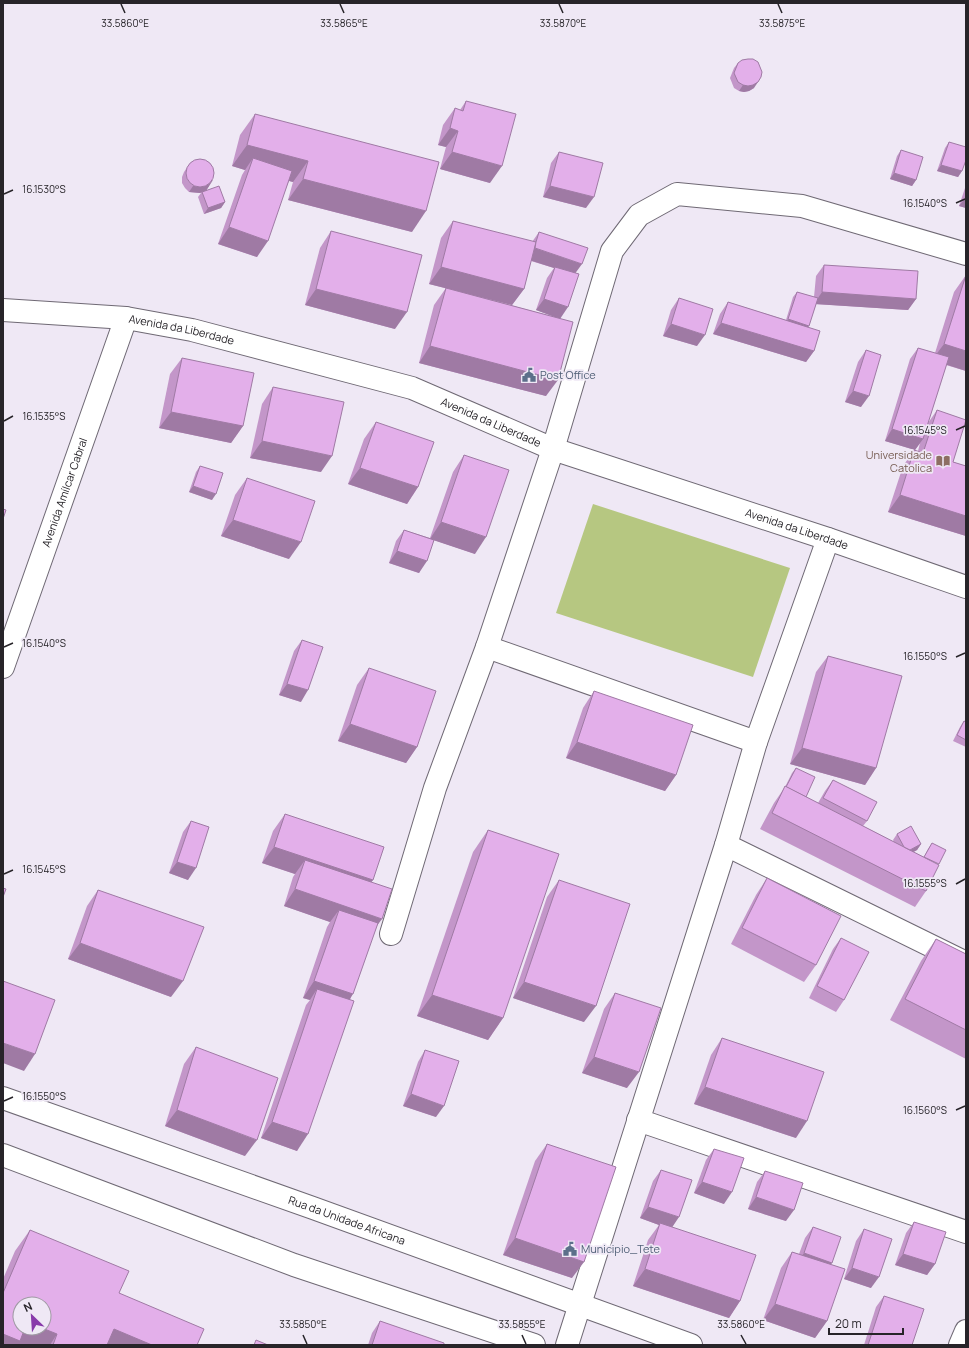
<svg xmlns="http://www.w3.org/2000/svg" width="969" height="1348" font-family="Manrope,sans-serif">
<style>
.green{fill:#b6c781}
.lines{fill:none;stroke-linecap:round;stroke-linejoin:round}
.minor-casing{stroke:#6f6974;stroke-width:24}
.tertiary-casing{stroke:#6f6974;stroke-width:24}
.minor{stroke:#fff;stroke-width:22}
.tertiary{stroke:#fff;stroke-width:22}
.wall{fill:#c396c9}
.shaded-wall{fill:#9f7aa4}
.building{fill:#e3afea;stroke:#9f7aa4}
.ticks{fill:none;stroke:#272429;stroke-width:1.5}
.labels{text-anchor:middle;stroke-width:3.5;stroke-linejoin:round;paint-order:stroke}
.street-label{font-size:11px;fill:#272429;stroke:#efe8f5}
.service-label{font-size:11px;fill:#4e5e75;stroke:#efe8f5;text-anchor:start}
.education-label{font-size:11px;fill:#785e54;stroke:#efe8f5;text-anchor:end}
.ticks-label{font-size:10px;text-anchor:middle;fill:#272429;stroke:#efe8f5;stroke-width:3.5;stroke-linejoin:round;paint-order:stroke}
</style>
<rect width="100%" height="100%" fill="#efe8f5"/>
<polygon class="green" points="593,504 790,568 753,677 556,613"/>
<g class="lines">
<defs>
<g id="minor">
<polyline points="487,647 756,742"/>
<polyline points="726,845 966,963"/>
<polyline points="391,934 435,788 487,647 553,449 612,251 639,215 677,194 802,206 966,254"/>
<polyline points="638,1120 966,1232"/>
<polyline points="960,1345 966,1331"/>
</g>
<g id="tertiary">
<path id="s1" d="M3 310 126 318 192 330 412 388 553 449 828 539 966 587"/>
<path id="s2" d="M3 667 126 318"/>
<path id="s3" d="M3 1098 313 1208 691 1345"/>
<polyline points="3,1155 294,1265 534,1345"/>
<polyline points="567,1345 726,845 756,742 828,539"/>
</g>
</defs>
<use href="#minor" class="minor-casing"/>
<use href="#tertiary" class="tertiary-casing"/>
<use href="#minor" class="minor"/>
<use href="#tertiary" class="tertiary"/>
</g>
<g class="wall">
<polygon points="738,63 754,88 749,91 744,92 739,91 734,88 730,78 734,68"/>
<polygon points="466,101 490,183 440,169 446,147 438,145 443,125 455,108 460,110"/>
<polygon points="255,114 412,232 288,200 293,182 289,181 257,257 218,244 242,175 245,170 232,166 240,135"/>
<polygon points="949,142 962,171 958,177 937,171 945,148"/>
<polygon points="901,150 916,180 912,186 890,179 897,156"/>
<polygon points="559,152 586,208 543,197 551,163"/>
<polygon points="188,166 209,186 206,190 225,202 221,208 204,214 198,197 201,193 189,192 185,188 182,183 182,177 184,172"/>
<polygon points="966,185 966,208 959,206"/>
<polygon points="453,221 532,242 539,232 576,273 560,318 546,396 419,363 434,305 446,288 555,317 536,310 547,278 554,268 531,261 524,289 512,305 429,284 441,238"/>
<polygon points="331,231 395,329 305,305 320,248"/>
<polygon points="824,265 916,299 908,310 816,304 808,327 814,351 806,362 713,334 720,314 728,302 786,320 793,297 797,292 814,297 816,276"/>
<polygon points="966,275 966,371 946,365 928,423 937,410 953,462 966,466 966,536 888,512 903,466 914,450 918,451 920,443 915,450 885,441 910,359 918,348 935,353 954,292"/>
<polygon points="679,298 697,346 663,336 671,310"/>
<polygon points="866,350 861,407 845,402 858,362"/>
<polygon points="182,358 243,426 231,443 159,428 170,374"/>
<polygon points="273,387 321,472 250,458 262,404"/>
<polygon points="376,422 418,487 407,504 348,484 364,439"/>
<polygon points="464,455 475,554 434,540 419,573 389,563 396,541 404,530 430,538 453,472"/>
<polygon points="200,466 212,500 189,492 196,472"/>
<polygon points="247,478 289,559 221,536 235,495"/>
<polygon points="302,640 301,702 279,695 294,651"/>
<polygon points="828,656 876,768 865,785 790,764 816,672"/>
<polygon points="369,668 417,747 406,763 338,741 357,685"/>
<polygon points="594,691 676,775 665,791 566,758 583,708"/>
<polygon points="964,721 966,722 966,747 953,741 960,727"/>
<polygon points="796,768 806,797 818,803 825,791 833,780 867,821 863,826 894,842 893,840 897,834 921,844 917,850 913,852 924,857 928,849 932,843 926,891 915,907 760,829 774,803 785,787 792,773"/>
<polygon points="285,814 373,880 371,882 376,927 350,1000 297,1151 261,1138 306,1005 310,1000 303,998 327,927 330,922 284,906 293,877 295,874 262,863 273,831"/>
<polygon points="191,821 188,880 169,873 183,832"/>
<polygon points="488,830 503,1018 488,1040 417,1016 473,852"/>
<polygon points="767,878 816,965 804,982 731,944 756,895"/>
<polygon points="559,880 584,1022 513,998 547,897"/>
<polygon points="98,890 171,997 68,959 87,906"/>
<polygon points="841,938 844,1000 836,1012 809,998 833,949"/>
<polygon points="936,939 966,954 966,1059 890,1020 921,961"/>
<polygon points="615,993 627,1088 582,1073 604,1009"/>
<polygon points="722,1038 796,1138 694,1104 711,1055"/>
<polygon points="196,1047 245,1156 165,1126 184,1064"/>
<polygon points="425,1050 436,1117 403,1106 418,1062"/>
<polygon points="547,1144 572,1278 503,1255 535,1161"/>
<polygon points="714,1149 724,1204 694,1193 706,1160"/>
<polygon points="661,1170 672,1227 740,1301 729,1318 633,1286 648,1240 659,1225 640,1218 653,1181"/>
<polygon points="765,1171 786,1221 748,1209 757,1182"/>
<polygon points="914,1222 935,1264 927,1275 895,1265 906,1233"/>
<polygon points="813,1227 831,1264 827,1321 815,1338 763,1320 781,1268 792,1252 799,1254 805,1238"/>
<polygon points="864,1229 871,1288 844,1279 856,1241"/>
<polygon points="30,1230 119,1293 197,1345 3,1345 3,1279 15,1251"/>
<polygon points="884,1296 912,1345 864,1345 876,1307"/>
<polygon points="380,1321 444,1345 368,1345 372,1333"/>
</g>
<g class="shaded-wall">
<polygon points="758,82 754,88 749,91 744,92 739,91 743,85"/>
<polygon points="450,128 458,131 446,147 438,145"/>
<polygon points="247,145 308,161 293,182 249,170 253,158 245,170 232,166"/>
<polygon points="452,152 502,166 490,183 440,169"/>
<polygon points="941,165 962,171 958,177 937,171"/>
<polygon points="894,173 916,180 912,186 890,179"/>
<polygon points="303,179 426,211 412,232 288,200"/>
<polygon points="213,180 206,191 202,192 200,193 189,192 193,186"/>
<polygon points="550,186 594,197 586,208 543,197"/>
<polygon points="966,197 966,208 959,206"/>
<polygon points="225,202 221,208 204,214 208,208"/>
<polygon points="229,227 268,241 257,257 218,244"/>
<polygon points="534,248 582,264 574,275 555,267 554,268 526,259"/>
<polygon points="441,267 524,289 512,305 429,284"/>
<polygon points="316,289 407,312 395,329 305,305"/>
<polygon points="822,292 916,299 908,310 814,304"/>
<polygon points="544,299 568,307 560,319 536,310"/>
<polygon points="788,319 809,326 805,331 784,325"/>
<polygon points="721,323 814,351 806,362 713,334"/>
<polygon points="671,324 705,335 697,346 663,336"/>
<polygon points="944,344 966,351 966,371 932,360"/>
<polygon points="430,346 558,380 546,396 419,363"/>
<polygon points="853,391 869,396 861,407 845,402"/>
<polygon points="171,412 243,426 231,443 159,428"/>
<polygon points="892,429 923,439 915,450 885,441"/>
<polygon points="262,441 332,456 321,472 250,458"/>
<polygon points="360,468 418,487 407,504 348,484"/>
<polygon points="193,486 216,494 212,500 189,492"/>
<polygon points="900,495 966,516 966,536 888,512"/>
<polygon points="233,520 301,542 289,559 221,536"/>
<polygon points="441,522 486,537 475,554 430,539"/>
<polygon points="397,551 427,561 419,573 389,563"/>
<polygon points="287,684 308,690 301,702 279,695"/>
<polygon points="350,724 417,747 406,763 338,741"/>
<polygon points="577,742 676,775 665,791 566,758"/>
<polygon points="802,748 876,768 865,785 790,764"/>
<polygon points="921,844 917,850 903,858 907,852"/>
<polygon points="274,847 373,880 361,896 305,860 295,874 262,863"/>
<polygon points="177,862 196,868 188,880 169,873"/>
<polygon points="295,889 382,919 370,935 339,910 330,922 284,906"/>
<polygon points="80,943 183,981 171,997 68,959"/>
<polygon points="314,981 353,994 342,1011 317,989 310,1000 303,998"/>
<polygon points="524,982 596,1006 584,1022 513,998"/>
<polygon points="432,995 503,1018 488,1040 417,1016"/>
<polygon points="3,1043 35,1054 24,1071 3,1063"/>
<polygon points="594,1057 639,1072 627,1088 582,1073"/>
<polygon points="705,1087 807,1121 796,1138 694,1104"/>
<polygon points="411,1094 444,1106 436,1117 403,1106"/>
<polygon points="177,1110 257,1140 245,1156 165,1126"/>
<polygon points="272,1122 308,1134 297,1151 261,1138"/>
<polygon points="702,1182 732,1192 724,1204 694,1193"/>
<polygon points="756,1197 794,1210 786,1221 748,1209"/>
<polygon points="648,1207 679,1217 671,1229 660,1223 659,1225 640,1218"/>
<polygon points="515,1238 584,1262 572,1278 503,1255"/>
<polygon points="804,1253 832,1263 824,1274 796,1264"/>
<polygon points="903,1254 935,1264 927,1275 895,1265"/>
<polygon points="852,1268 879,1277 871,1288 844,1279"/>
<polygon points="645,1269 740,1301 729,1318 633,1286"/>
<polygon points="775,1304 827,1321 815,1338 763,1320"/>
<polygon points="23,1328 42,1328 57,1334 50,1345 3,1345 3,1334"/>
<polygon points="114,1329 152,1345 103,1345"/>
</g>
<g class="building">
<polygon points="748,59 753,59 758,62 762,72 761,77 758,82 753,85 748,86 743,85 738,82 734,73 738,63 742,60"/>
<polygon points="466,101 516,114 502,166 452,152 458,131 450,128 455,108 463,111"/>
<polygon points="255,114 439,162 426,211 303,179 308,161 247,145"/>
<polygon points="949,142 966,147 966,160 962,171 941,165"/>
<polygon points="901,150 923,157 916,180 894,173"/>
<polygon points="559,152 603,163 594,197 550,186"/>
<polygon points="253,158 292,171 268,241 229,227"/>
<circle cx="200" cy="173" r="14"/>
<polygon points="219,186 225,202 208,208 202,192"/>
<polygon points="453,221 536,242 524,289 441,267"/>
<polygon points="331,231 422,255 407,312 316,289"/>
<polygon points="539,232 588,248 582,264 535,248 536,242"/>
<polygon points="824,265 918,271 916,299 822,292"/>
<polygon points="555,267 579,274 568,307 544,299"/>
<polygon points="966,275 966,351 944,344"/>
<polygon points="446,288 573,322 558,380 430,346"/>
<polygon points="797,292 818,298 809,326 788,319"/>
<polygon points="679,298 713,309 705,335 671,324"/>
<polygon points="728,302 820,331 814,351 721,323"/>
<polygon points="918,348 949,357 923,439 892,429"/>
<polygon points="866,350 881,355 869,396 853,391"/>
<polygon points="182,358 254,373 243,426 171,412"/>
<polygon points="273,387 344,402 332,456 262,441"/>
<polygon points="937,410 966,420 953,462 966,466 966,516 900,495 914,450 923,453"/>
<polygon points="376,422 434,442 418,487 360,468"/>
<polygon points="464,455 509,470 486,537 441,522"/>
<polygon points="200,466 223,473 216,494 193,486"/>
<polygon points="247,478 315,501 301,542 233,520"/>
<polygon points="3,509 6,510 3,519"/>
<polygon points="404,530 434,540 427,561 397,551"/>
<polygon points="302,640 323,647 308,690 287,684"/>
<polygon points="828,656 902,676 876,768 802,748"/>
<polygon points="369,668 436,691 417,747 350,724"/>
<polygon points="594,691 693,725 676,775 577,742"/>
<polygon points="964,721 966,722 966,740 957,735"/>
<polygon points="796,768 815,777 806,797 786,787"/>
<polygon points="833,780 877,802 867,821 823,798"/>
<polygon points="785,786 939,865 926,891 772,813"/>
<polygon points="285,814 384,847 373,880 274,847"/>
<polygon points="191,821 209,827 196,868 177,862"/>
<polygon points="911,826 921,844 910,850 904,847 897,834"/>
<polygon points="488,830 559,854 503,1018 432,995"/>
<polygon points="932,843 946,850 939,864 924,857"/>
<polygon points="305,860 392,889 382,919 295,889"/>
<polygon points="767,878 841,916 816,965 742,928"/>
<polygon points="559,880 630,904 596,1006 524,982"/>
<polygon points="3,888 6,889 3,897"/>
<polygon points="98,890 204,927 183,981 80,943"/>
<polygon points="339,910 378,923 353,994 314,981"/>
<polygon points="841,938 869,952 844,1000 817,986"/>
<polygon points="936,939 966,954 966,1030 905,999"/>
<polygon points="3,981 55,1000 35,1054 3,1043"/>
<polygon points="317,989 354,1001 308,1134 272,1122"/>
<polygon points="615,993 661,1008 639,1072 594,1057"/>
<polygon points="722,1038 824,1072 807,1121 705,1087"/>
<polygon points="196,1047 278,1078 257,1140 177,1110"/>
<polygon points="425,1050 459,1061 444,1106 411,1094"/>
<polygon points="547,1144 616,1167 584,1262 515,1238"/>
<polygon points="714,1149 744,1158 732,1192 702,1182"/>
<polygon points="661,1170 692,1180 679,1217 648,1207"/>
<polygon points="765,1171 803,1183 794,1210 756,1197"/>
<polygon points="914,1222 946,1232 935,1264 903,1254"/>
<polygon points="660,1223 756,1255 740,1301 645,1269"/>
<polygon points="813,1227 841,1237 832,1263 804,1253"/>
<polygon points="864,1229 892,1239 879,1277 852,1268"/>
<polygon points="30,1230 129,1271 119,1293 204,1329 197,1345 152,1345 114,1329 107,1345 53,1345 57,1334 42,1328 44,1328 44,1304 20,1304 20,1328 25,1328 20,1341 3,1334 3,1293"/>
<polygon points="792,1252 845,1269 827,1321 775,1304"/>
<polygon points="884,1296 924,1309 912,1345 868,1345"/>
<polygon points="380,1321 444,1343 444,1345 372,1345"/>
<polygon points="256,1340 268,1345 254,1345"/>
</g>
<path class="ticks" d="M121 4 125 13M340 4 344 13M559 4 563 13M778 4 782 13M4 194 13 190M956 203 965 199M4 421 13 416M956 430 965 426M4 647 13 643M956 657 965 653M4 874 13 870M956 884 965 879M4 1101 13 1097M956 1110 965 1106M303 1335 307 1344M522 1335 526 1344M741 1335 746 1344"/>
<defs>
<symbol id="civic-bare" viewBox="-9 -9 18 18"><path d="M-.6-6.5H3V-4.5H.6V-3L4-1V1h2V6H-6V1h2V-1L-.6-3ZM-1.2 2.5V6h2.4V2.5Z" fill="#5c6f8a" stroke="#efe8f5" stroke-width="2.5" paint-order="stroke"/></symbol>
<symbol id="library-bare" viewBox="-9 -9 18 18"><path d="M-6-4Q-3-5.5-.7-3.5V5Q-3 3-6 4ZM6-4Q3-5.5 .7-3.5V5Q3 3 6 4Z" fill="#8d6e63" stroke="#efe8f5" stroke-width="2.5" paint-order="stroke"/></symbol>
</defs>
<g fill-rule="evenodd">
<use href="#civic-bare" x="519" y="365" width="20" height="20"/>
<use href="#library-bare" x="933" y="451" width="20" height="20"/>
<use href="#civic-bare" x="560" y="1239" width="20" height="20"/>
</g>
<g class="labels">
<g class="street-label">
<text dy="4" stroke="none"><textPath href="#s1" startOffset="180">Avenida da Liberdade</textPath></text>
<text dy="4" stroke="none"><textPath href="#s1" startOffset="504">Avenida da Liberdade</textPath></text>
<text dy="4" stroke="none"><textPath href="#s2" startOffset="185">Avenida Amílcar Cabral</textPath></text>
<text dy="4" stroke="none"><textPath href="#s1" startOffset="828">Avenida da Liberdade</textPath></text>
<text dy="4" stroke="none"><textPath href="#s3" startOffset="365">Rua da Unidade Africana</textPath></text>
</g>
<g class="service-label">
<text x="540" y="379">Post Office</text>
<text x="581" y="1253">Municipio_Tete</text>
</g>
<g class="education-label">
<text x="932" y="459">Universidade<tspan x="932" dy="13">Catolica</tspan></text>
</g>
</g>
<g class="ticks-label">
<text x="125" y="27">33.5860°E</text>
<text x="344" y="27">33.5865°E</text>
<text x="563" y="27">33.5870°E</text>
<text x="782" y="27">33.5875°E</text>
<text x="44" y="193">16.1530°S</text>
<text x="925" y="207">16.1540°S</text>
<text x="44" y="420">16.1535°S</text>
<text x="925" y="434">16.1545°S</text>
<text x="44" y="647">16.1540°S</text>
<text x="925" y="660">16.1550°S</text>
<text x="44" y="873">16.1545°S</text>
<text x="925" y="887">16.1555°S</text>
<text x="44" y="1100">16.1550°S</text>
<text x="925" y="1114">16.1560°S</text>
<text x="303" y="1328">33.5850°E</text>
<text x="522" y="1328">33.5855°E</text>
<text x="741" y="1328">33.5860°E</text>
</g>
<rect width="969" height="1348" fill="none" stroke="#272429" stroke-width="8"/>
<g transform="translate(32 1316) rotate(335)"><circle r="19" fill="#efe8f5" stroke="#9f9aa3"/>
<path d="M0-3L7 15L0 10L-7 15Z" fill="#883aaa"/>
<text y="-6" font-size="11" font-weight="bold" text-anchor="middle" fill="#272429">N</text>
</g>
<path d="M829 1328v6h74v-6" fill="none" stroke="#272429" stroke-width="2"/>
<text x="835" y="1328" font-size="12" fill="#272429" stroke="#efe8f5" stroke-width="3" paint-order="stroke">20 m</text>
</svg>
